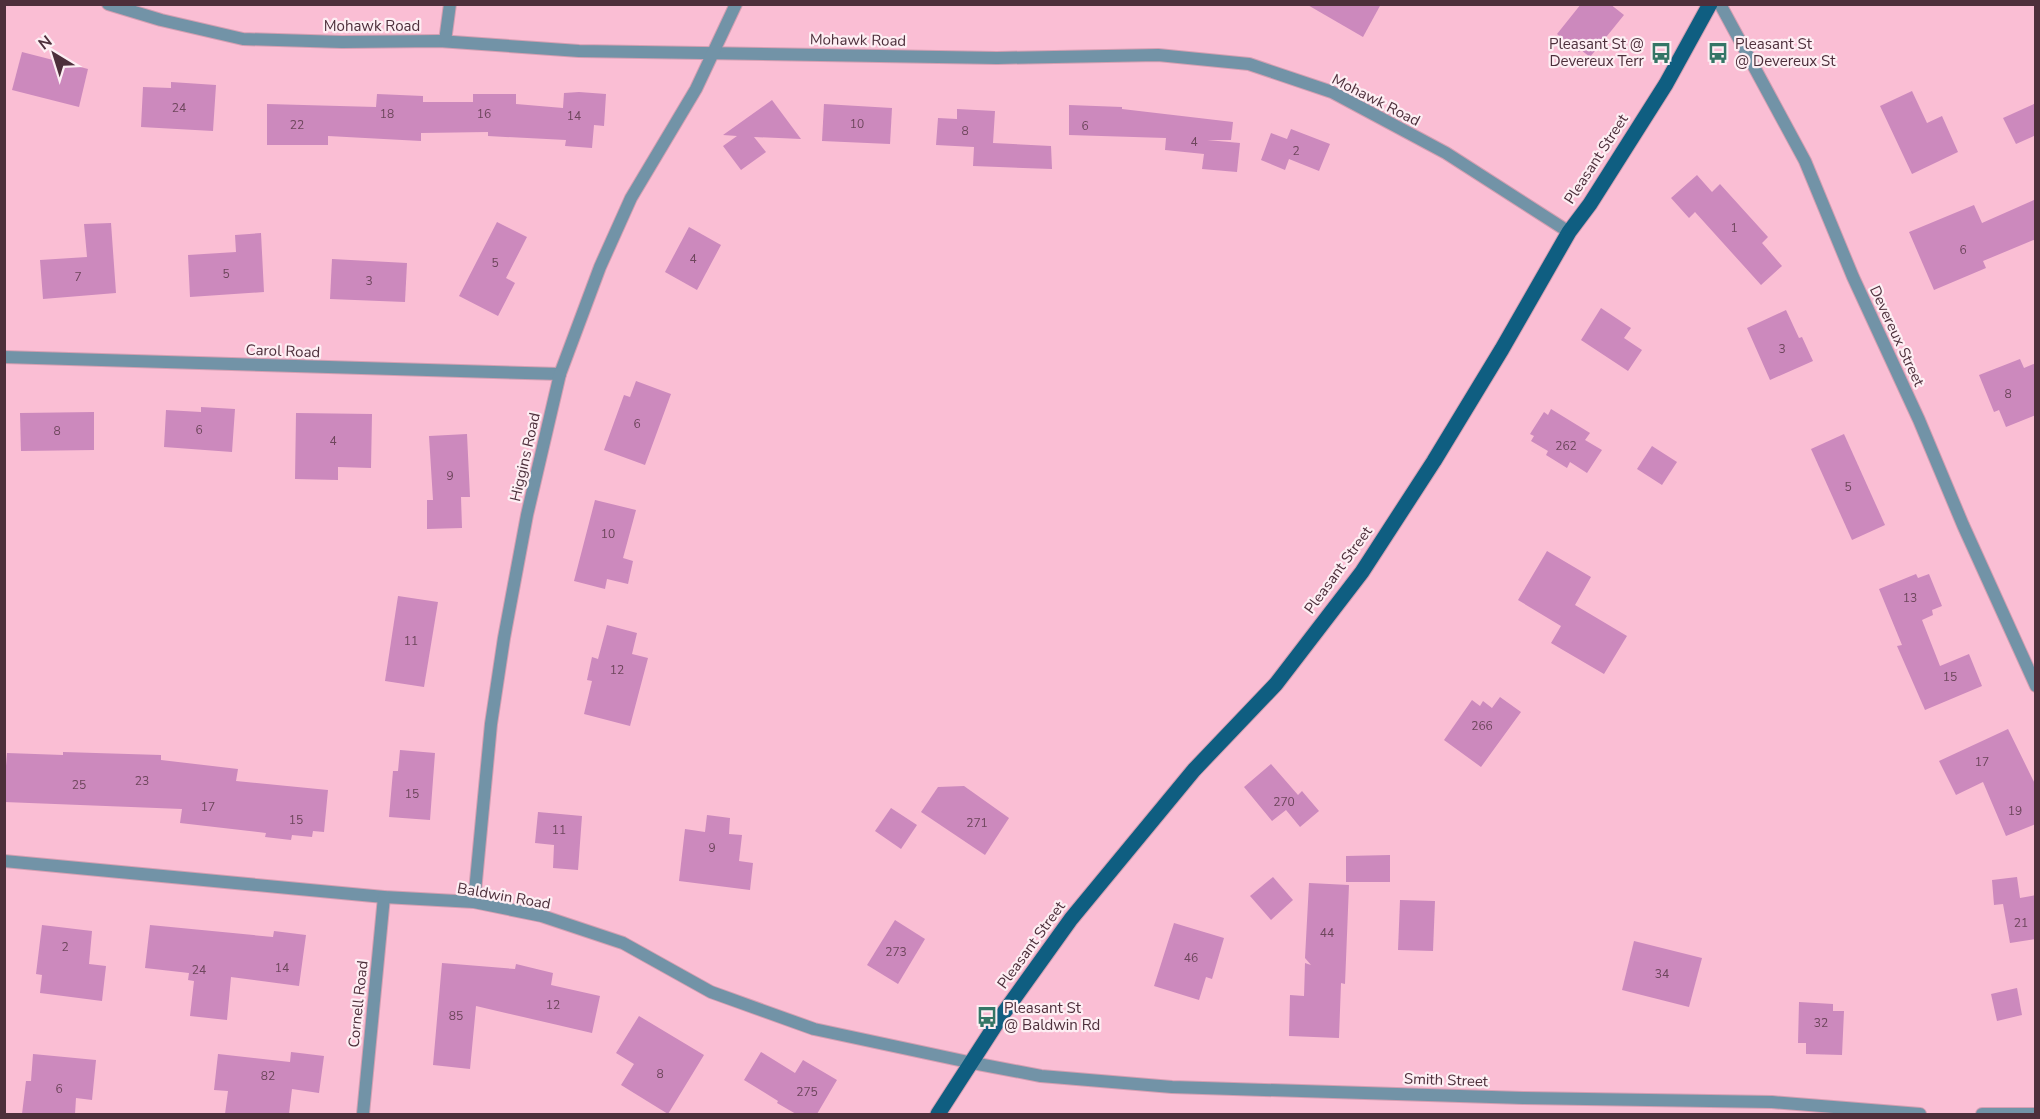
<svg xmlns="http://www.w3.org/2000/svg" width="2040" height="1119" font-family="'Nunito Sans',sans-serif">
<style>
.building{fill:#cc89bd}
.lines{fill:none;stroke-linecap:round;stroke-linejoin:round}
.minor-casing{stroke:#d49fb2;stroke-width:14}
.tertiary-casing{stroke:#d49fb2;stroke-width:14}
.primary-casing{stroke:#d49fb2;stroke-width:17}
.minor{stroke:#7293a7;stroke-width:12}
.tertiary{stroke:#7293a7;stroke-width:12}
.primary{stroke:#0f5e81;stroke-width:15}
.labels{text-anchor:middle;stroke-width:4.5;stroke-linejoin:round;paint-order:stroke}
.number-label{font-size:12px;fill:#6d465c}
.street-label{font-size:15px;fill:#4d2f3b;stroke:#fdeef3}
.poi-label{font-size:15px;fill:#4d2f3b;stroke:#fdeef3;text-anchor:start}
</style>
<rect width="100%" height="100%" fill="#fabed4"/>
<g class="building">
<polygon points="1306,4 1381,4 1363,37"/>
<polygon points="1581,4 1610,4 1624,15 1590,57 1581,50 1579,52 1557,34"/>
<polygon points="22,52 88,69 79,107 12,90"/>
<polygon points="171,82 216,85 213,131 141,127 143,87 171,88"/>
<polygon points="1912,91 1927,123 1942,116 1958,152 1912,174 1880,106"/>
<polygon points="579,92 606,94 604,126 594,125 592,148 565,146 566,140 488,136 488,132 421,133 421,141 328,136 328,145 267,145 267,104 376,107 377,94 423,96 423,102 473,102 473,94 516,94 516,104 563,108 564,93"/>
<polygon points="772,100 801,139 754,137 766,152 741,170 723,146 737,136 723,135"/>
<polygon points="2036,103 2036,135 2016,144 2003,118"/>
<polygon points="824,104 892,108 890,144 822,141"/>
<polygon points="1069,105 1122,107 1122,109 1233,122 1231,140 1207,140 1240,143 1237,172 1202,169 1204,154 1165,150 1166,138 1069,135"/>
<polygon points="957,109 995,111 993,143 1051,146 1052,169 973,166 974,147 936,145 938,118 957,119"/>
<polygon points="1291,129 1330,144 1319,171 1289,159 1285,170 1261,160 1271,133 1287,139"/>
<polygon points="1697,175 1712,192 1720,184 1768,237 1762,243 1782,266 1761,285 1695,212 1689,218 1671,198"/>
<polygon points="2036,199 2036,239 1983,261 1986,268 1934,290 1909,232 1974,205 1982,223"/>
<polygon points="497,222 527,237 506,278 515,283 498,316 459,296"/>
<polygon points="111,223 116,293 43,299 40,260 87,257 84,224"/>
<polygon points="689,227 721,245 697,290 665,272"/>
<polygon points="261,233 264,292 190,297 188,255 236,252 235,235"/>
<polygon points="332,259 407,263 405,302 330,299"/>
<polygon points="1601,308 1631,328 1624,338 1642,350 1628,371 1581,340"/>
<polygon points="1786,310 1799,338 1802,337 1813,361 1770,380 1747,328"/>
<polygon points="2020,359 2024,368 2036,363 2036,415 2006,427 1999,410 1994,412 1979,375"/>
<polygon points="636,381 671,394 645,465 604,450 624,395 630,397"/>
<polygon points="201,407 235,409 232,452 164,447 166,410 201,412"/>
<polygon points="1551,409 1590,433 1585,440 1602,450 1587,473 1570,462 1567,468 1546,455 1548,451 1531,441 1534,436 1530,434 1544,412 1548,415"/>
<polygon points="94,412 94,450 21,451 20,413"/>
<polygon points="296,413 372,414 371,468 338,467 338,480 295,479"/>
<polygon points="467,434 470,497 461,497 462,528 427,529 427,500 433,500 429,436"/>
<polygon points="1844,434 1885,525 1852,540 1811,449"/>
<polygon points="1652,446 1677,462 1662,485 1637,469"/>
<polygon points="595,500 636,510 623,558 633,561 628,584 607,579 605,589 574,581"/>
<polygon points="1547,551 1591,577 1575,605 1627,636 1604,674 1551,643 1561,626 1518,600"/>
<polygon points="1916,574 1918,578 1929,574 1942,606 1932,610 1933,615 1922,620 1940,666 1969,654 1982,686 1925,710 1897,646 1902,645 1879,589"/>
<polygon points="398,596 438,602 424,687 385,681"/>
<polygon points="607,625 637,633 632,654 648,658 630,726 584,714 592,681 587,680 592,657 598,659"/>
<polygon points="1500,697 1521,712 1481,767 1444,740 1472,700 1480,706 1483,701 1492,708"/>
<polygon points="2008,729 2036,786 2036,824 2006,836 1983,782 1956,795 1939,761"/>
<polygon points="400,750 435,753 430,820 389,817 393,771 398,771"/>
<polygon points="63,752 161,755 161,760 238,769 236,781 328,790 324,832 313,831 312,837 292,835 291,840 265,837 266,833 180,823 182,809 4,802 4,766 6,766 7,753 63,755"/>
<polygon points="1271,764 1298,795 1302,791 1319,811 1300,827 1286,810 1272,821 1244,787"/>
<polygon points="964,786 1009,818 985,855 921,812 938,787"/>
<polygon points="891,808 917,825 901,849 875,831"/>
<polygon points="538,812 582,816 578,870 553,868 554,845 535,843"/>
<polygon points="707,815 730,818 729,834 742,835 739,861 753,863 750,890 679,881 685,829 705,832"/>
<polygon points="1390,855 1390,882 1346,882 1346,856"/>
<polygon points="1273,877 1293,900 1271,920 1250,896"/>
<polygon points="2017,877 2020,898 2036,895 2036,939 2010,943 2003,904 1994,905 1992,880"/>
<polygon points="1309,883 1349,885 1345,984 1341,983 1339,1038 1289,1036 1290,995 1304,996 1305,963 1311,965 1305,958"/>
<polygon points="1400,900 1435,901 1433,951 1398,950"/>
<polygon points="895,920 925,939 898,984 867,965"/>
<polygon points="1174,923 1224,938 1212,979 1206,977 1199,1000 1154,986"/>
<polygon points="42,925 92,931 89,964 106,966 102,1001 40,993 42,975 36,974"/>
<polygon points="150,925 273,937 274,931 306,935 299,986 231,977 227,1020 190,1016 194,981 188,980 189,973 145,968"/>
<polygon points="1634,941 1702,958 1689,1007 1622,990"/>
<polygon points="442,963 515,969 516,964 553,973 551,985 600,996 592,1033 476,1006 470,1069 433,1065"/>
<polygon points="2017,988 2022,1015 1997,1021 1991,994"/>
<polygon points="1799,1002 1833,1004 1833,1011 1844,1011 1842,1055 1806,1054 1806,1043 1798,1043"/>
<polygon points="639,1016 704,1055 668,1114 621,1085 634,1064 616,1053"/>
<polygon points="291,1052 324,1056 319,1093 292,1089 289,1114 225,1114 228,1091 214,1090 218,1054 290,1062"/>
<polygon points="761,1052 795,1073 803,1060 837,1080 817,1114 796,1114 777,1103 778,1101 744,1080"/>
<polygon points="33,1054 96,1060 92,1100 76,1098 75,1114 22,1114 26,1081 31,1081"/>
</g>
<g class="lines">
<defs>
<g id="minor">
<polyline points="108,4 161,20 243,39 342,42 439,41 579,51 997,58 1158,55 1249,64 1332,92 1446,153 1569,232"/>
<polyline points="1720,4 1805,161 1853,277 1919,420 1963,525 2036,686"/>
<polyline points="445,41 450,4"/>
<polyline points="4,357 560,374"/>
<polyline points="4,861 384,897 474,902 542,916 623,943 711,992 814,1029 973,1063"/>
<polyline points="474,902 491,724 504,638 527,515 560,374 600,267 631,198 696,89 736,4"/>
<polyline points="363,1114 384,897"/>
</g>
<g id="tertiary">
<polyline points="973,1063 1041,1076 1172,1087 1523,1098 1772,1102 1920,1114"/>
<polyline points="1982,1114 2036,1114"/>
</g>
<polyline id="primary" points="938,1114 1000,1018 1071,919 1194,770 1276,684 1362,572 1434,461 1502,349 1569,232 1590,204 1666,84 1710,4"/>
</defs>
<use href="#minor" class="minor-casing"/>
<use href="#tertiary" class="tertiary-casing"/>
<use href="#primary" class="primary-casing"/>
<use href="#minor" class="minor"/>
<use href="#tertiary" class="tertiary"/>
<use href="#primary" class="primary"/>
</g>
<defs>
<symbol id="bus-bare" viewBox="-9 -9 18 18"><path d="M-5-6H5V4H4V6H2V4H-2V6H-4V4H-5ZM-3.5-4V0h7V-4ZM-3.5 1.2v1.5H-2V1.2ZM2 1.2v1.5H3.5V1.2Z" fill="#347666" stroke="#fdeef3" stroke-width="2.5" paint-order="stroke"/></symbol>
</defs>
<g fill-rule="evenodd">
<use href="#bus-bare" x="1646" y="38" width="30" height="30"/>
<use href="#bus-bare" x="1703" y="38" width="30" height="30"/>
<use href="#bus-bare" x="972" y="1002" width="30" height="30"/>
</g>
<g class="labels">
<g class="number-label">
<text x="179" y="112">24</text>
<text x="387" y="118">18</text>
<text x="484" y="118">16</text>
<text x="574" y="120">14</text>
<text x="857" y="128">10</text>
<text x="297" y="129">22</text>
<text x="1085" y="130">6</text>
<text x="965" y="135">8</text>
<text x="1194" y="146">4</text>
<text x="1296" y="155">2</text>
<text x="1734" y="232">1</text>
<text x="1963" y="254">6</text>
<text x="693" y="263">4</text>
<text x="495" y="267">5</text>
<text x="226" y="278">5</text>
<text x="78" y="281">7</text>
<text x="369" y="285">3</text>
<text x="1782" y="353">3</text>
<text x="2008" y="398">8</text>
<text x="637" y="428">6</text>
<text x="199" y="434">6</text>
<text x="57" y="435">8</text>
<text x="333" y="445">4</text>
<text x="1566" y="450">262</text>
<text x="450" y="480">9</text>
<text x="1848" y="491">5</text>
<text x="608" y="538">10</text>
<text x="1910" y="602">13</text>
<text x="411" y="645">11</text>
<text x="617" y="674">12</text>
<text x="1950" y="681">15</text>
<text x="1482" y="730">266</text>
<text x="1982" y="766">17</text>
<text x="142" y="785">23</text>
<text x="79" y="789">25</text>
<text x="412" y="798">15</text>
<text x="1284" y="806">270</text>
<text x="208" y="811">17</text>
<text x="2015" y="815">19</text>
<text x="296" y="824">15</text>
<text x="977" y="827">271</text>
<text x="559" y="834">11</text>
<text x="712" y="852">9</text>
<text x="2021" y="927">21</text>
<text x="1327" y="937">44</text>
<text x="65" y="951">2</text>
<text x="896" y="956">273</text>
<text x="1191" y="962">46</text>
<text x="282" y="972">14</text>
<text x="199" y="974">24</text>
<text x="1662" y="978">34</text>
<text x="553" y="1009">12</text>
<text x="456" y="1020">85</text>
<text x="1821" y="1027">32</text>
<text x="660" y="1078">8</text>
<text x="268" y="1080">82</text>
<text x="59" y="1093">6</text>
<text x="807" y="1096">275</text>
</g>
<g class="street-label">
<text x="372" y="31">Mohawk Road</text>
<text transform="translate(858 40) rotate(1)" y="5">Mohawk Road</text>
<text transform="translate(1376 100) rotate(27)" y="5">Mohawk Road</text>
<text transform="translate(1596 159) rotate(-57)" y="5">Pleasant Street</text>
<text transform="translate(1897 336) rotate(65)" y="5">Devereux Street</text>
<text transform="translate(283 351) rotate(2)" y="5">Carol Road</text>
<text transform="translate(525 457) rotate(-77)" y="5">Higgins Road</text>
<text transform="translate(1338 570) rotate(-54)" y="5">Pleasant Street</text>
<text transform="translate(504 896) rotate(10)" y="5">Baldwin Road</text>
<text transform="translate(1031 945) rotate(-54)" y="5">Pleasant Street</text>
<text transform="translate(358 1004) rotate(-84)" y="5">Cornell Road</text>
<text transform="translate(1446 1080) rotate(2)" y="5">Smith Street</text>
</g>
<g class="poi-label">
<text x="1644" y="49" text-anchor="end">Pleasant St @<tspan x="1644" dy="17">Devereux Terr</tspan></text>
<text x="1735" y="49">Pleasant St<tspan x="1735" dy="17">@ Devereux St</tspan></text>
<text x="1004" y="1013">Pleasant St<tspan x="1004" dy="17">@ Baldwin Rd</tspan></text>
</g>
</g>
<rect width="2040" height="1119" fill="none" stroke="#4d2f3b" stroke-width="12"/>
<g transform="translate(54 54) rotate(322)" stroke="#fdeef3" stroke-width="4.5" paint-order="stroke">
<path d="M0-4.5L10 22L0 15L-10 22Z" fill="#4d2f3b"/>
<text y="-9" font-size="16" font-weight="bold" text-anchor="middle" fill="#4d2f3b">N</text>
</g>
</svg>
